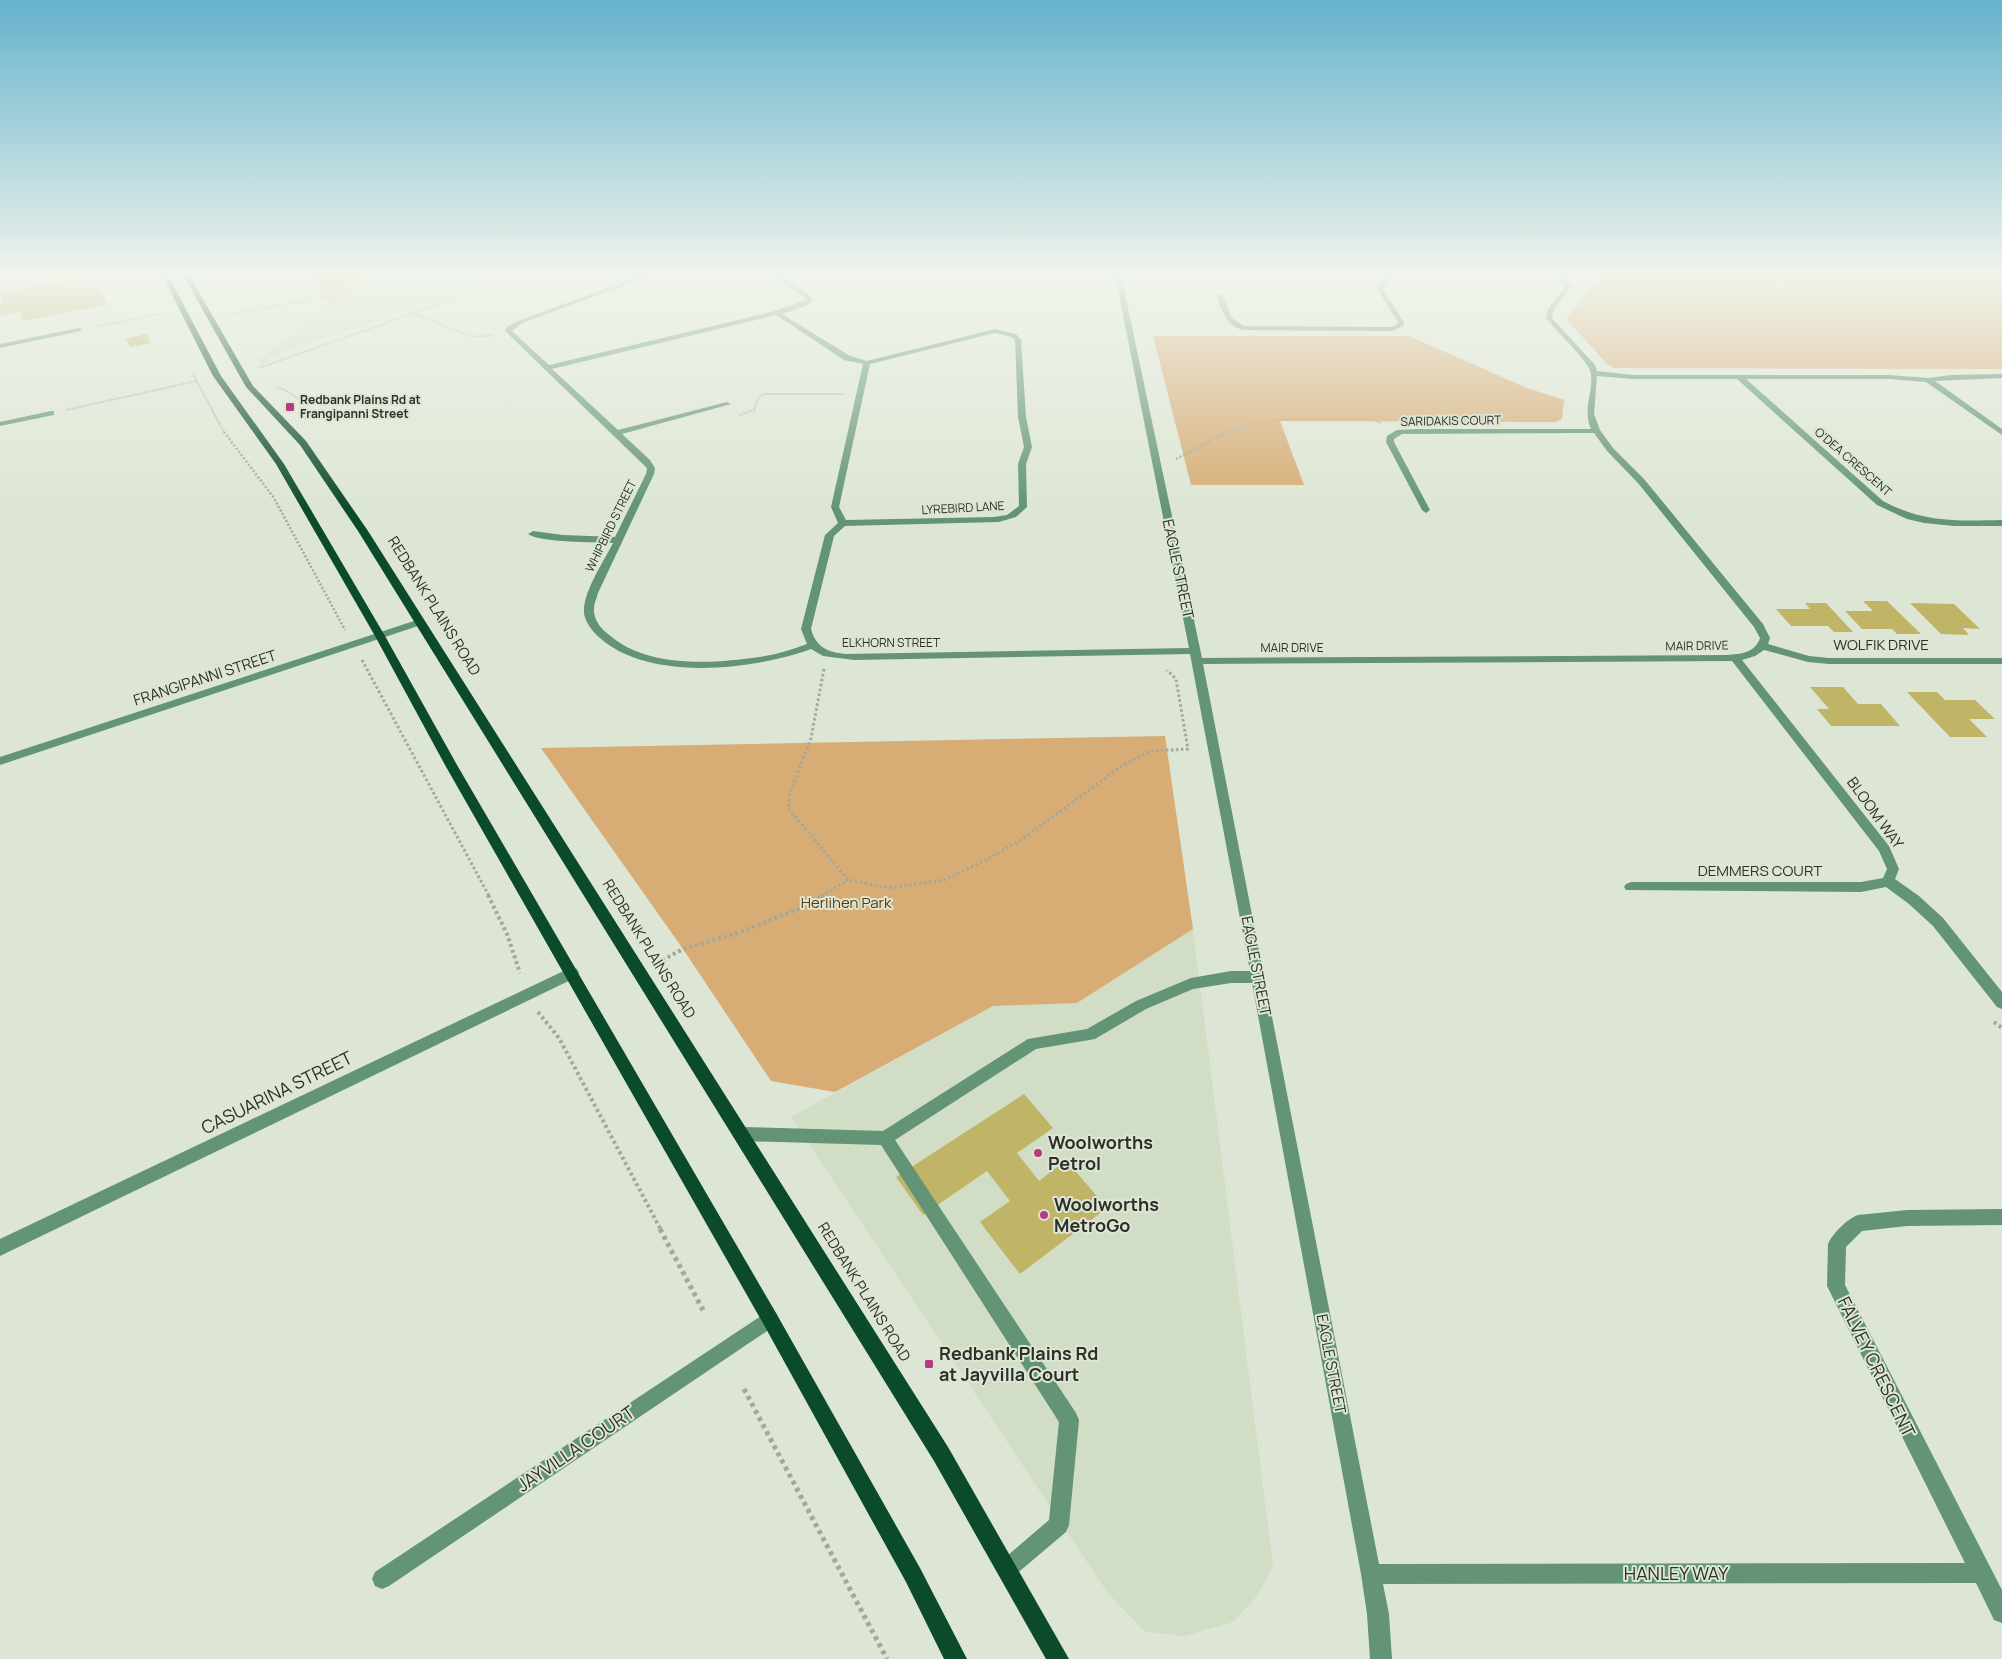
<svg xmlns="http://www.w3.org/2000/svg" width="2002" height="1659" font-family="Manrope,sans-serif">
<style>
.built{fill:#d1ddc4}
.green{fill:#d7ac75}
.building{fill:#c0b467}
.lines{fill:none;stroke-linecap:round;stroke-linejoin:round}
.path-far4{stroke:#a2a99b;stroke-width:2;stroke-dasharray:1 1;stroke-linecap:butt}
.path-far3{stroke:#a2a99b;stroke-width:2.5;stroke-dasharray:2 2;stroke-linecap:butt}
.path-far2{stroke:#a2a99b;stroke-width:3;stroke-dasharray:2.5 2.5;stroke-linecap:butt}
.path-far1{stroke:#a2a99b;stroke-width:4;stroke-dasharray:3 3;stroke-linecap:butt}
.path{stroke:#a2a99b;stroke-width:5;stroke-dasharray:4 4;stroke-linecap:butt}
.minor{fill:#629475;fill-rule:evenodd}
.major{fill:#0b4a2b;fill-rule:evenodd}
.poi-dot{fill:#ba3983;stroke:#dde6d4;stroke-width:2}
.labels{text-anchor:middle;stroke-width:4;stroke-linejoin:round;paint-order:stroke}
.far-poi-label{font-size:12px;font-weight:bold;fill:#2c3029;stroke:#dde6d4;text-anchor:start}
.far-street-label{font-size:12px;fill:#2c3029;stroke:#dde6d4}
.street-label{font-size:15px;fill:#2c3029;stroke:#dde6d4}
.park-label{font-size:15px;fill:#5b3a05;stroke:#dde6d4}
.near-street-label{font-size:18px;fill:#2c3029;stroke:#dde6d4}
.near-poi-label{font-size:18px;font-weight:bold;fill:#2c3029;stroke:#dde6d4;text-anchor:start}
</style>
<rect width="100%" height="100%" fill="#dde6d4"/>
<g class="built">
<polygon points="367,275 513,275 277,354 261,366 259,360"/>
<polygon points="1193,929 1273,1567 1256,1597 1233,1622 1185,1636 1145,1632 1107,1592 791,1117 993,1006 1077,1003"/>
</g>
<g class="green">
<polygon points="308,275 367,275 330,304"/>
<polygon points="1599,275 2002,275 2002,369 1614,368 1607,364 1566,319"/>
<polygon points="1153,336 1409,336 1527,388 1564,400 1562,419 1555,422 1280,421 1304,485 1191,485"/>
<polygon points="1165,736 1193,929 1077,1003 993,1006 835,1092 771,1081 683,949 541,748"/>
</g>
<g class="building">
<polygon points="89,277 90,281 79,283 81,289 99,285 107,305 22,321 20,312 0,316 0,304 3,303 1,292"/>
<polygon points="146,334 151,343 130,347 126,339"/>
<polygon points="1863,601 1887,601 1921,634 1897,634 1892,629 1862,629 1845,611 1873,611"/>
<polygon points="1805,603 1826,603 1853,632 1834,632 1828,626 1791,626 1776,609 1810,609"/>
<polygon points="1910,603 1954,604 1980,629 1963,628 1969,635 1941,634"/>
<polygon points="1810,687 1843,687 1858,704 1881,704 1900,726 1831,726 1817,709 1829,709"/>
<polygon points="1907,692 1937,692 1945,700 1975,700 1995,719 1969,719 1987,737 1950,737"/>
<polygon points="1024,1094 1053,1128 1017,1153 1039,1181 1066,1160 1107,1208 1020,1274 980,1222 1010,1201 987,1171 923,1215 896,1177"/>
</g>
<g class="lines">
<g class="path-far4">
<polyline points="1191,275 1205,287"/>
<polyline points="412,313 468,335 477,337 493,335"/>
<polyline points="228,315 324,297"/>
<polyline points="95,327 165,313"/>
<polyline points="259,368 522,275"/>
<polyline points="193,374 225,434"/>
<polyline points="276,387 285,390 302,401 306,420"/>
<polyline points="66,410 197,381"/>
<polyline points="740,415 754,410 758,399 763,394 843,394"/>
<path d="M1225 434C1270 413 1323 420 1371 419L1381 423"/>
</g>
<g class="path-far3">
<polyline points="224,432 274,498 345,630"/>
<polyline points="1176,459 1227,432"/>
</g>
<g class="path-far2">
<polyline points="362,660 489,896"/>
<polyline points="824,669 811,738 790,793 788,808 848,880 889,888 944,880 982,862 1021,840 1122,766 1150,751 1188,749 1176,679 1167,670"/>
<polyline points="821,896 848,880"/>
</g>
<g class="path-far1">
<polyline points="488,895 507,934 520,973"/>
<polyline points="657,963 683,949 738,933 803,907 824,895"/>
<polyline points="538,1012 559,1038 661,1230"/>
<polyline points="1994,1022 2002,1028"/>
</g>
<g class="path">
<polyline points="660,1229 704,1312"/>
<polyline points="744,1389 887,1659"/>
</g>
<g class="minor">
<path d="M643 275H653L522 323 512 331 549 365 775 311 806 300 804 297 771 275C785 275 806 289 813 301L806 306 782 314 850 356 867 361 995 329 1016 334 1021 340 1026 417 1032 447 1026 464 1027 507 1016 517 999 522 845 526 834 536 811 629C816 647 827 652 845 654L1189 648 1115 275H1121L1202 658 1727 655C1741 654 1755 653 1760 638L1754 627 1638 483 1607 451 1594 433 1402 434 1394 439V442L1430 510 1426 513 1422 510 1386 442 1387 436 1397 430 1417 429H1591C1581 407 1597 386 1589 368 1582 355 1556 331 1546 318L1548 309 1565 287 1554 275H1561L1571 287 1554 309 1552 318 1595 365 1597 371 1633 375H1889L1928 378 1951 375 2002 374V378L1935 381 2002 429V435L1926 382 1889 379H1746L1883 501C1924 523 1957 521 2002 520V526H1954L1924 523 1907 519 1877 505 1737 379H1633L1597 376 1594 414 1600 430 1613 448 1644 479 1763 624 1770 638 1768 644 1809 656 1829 658H2002V664H1829L1808 662 1764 650 1755 656 1742 660 1889 846 1899 869 1895 879 1919 896 1943 918 2002 992V1009L1997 1007 1933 926 1909 904 1886 887 1861 892 1626 890 1624 887 1626 884 1631 882H1861L1883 878 1887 869 1879 851 1732 661 1203 664 1379 1564 1965 1563 1830 1292 1827 1286 1828 1244C1833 1233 1847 1219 1858 1215L1907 1210 2002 1209V1225L1907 1226 1862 1231 1846 1247 1845 1285 2002 1590V1623L1994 1620 1976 1583 1383 1584 1389 1614 1392 1659H1370L1367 1614 1361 1574 1252 983H1231L1193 989 1146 1009 1095 1039 1036 1049 895 1140 1076 1413 1079 1420 1069 1525 1066 1532 1014 1576 1007 1579 1000 1576 997 1569 1000 1562 1049 1520 1059 1422 881 1145 742 1141 736 1139 734 1134 736 1129 742 1127 883 1131 1028 1039 1087 1029 1136 1001 1191 978 1231 971H1250L1190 654 854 660 823 656 811 649C754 670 649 682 600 638 592 631 583 620 584 609 585 589 604 561 613 543 596 542 540 543 528 534L533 531 563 535 615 537 646 474 647 468 505 331 507 327 518 321ZM776 315 844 360 863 364 831 507 838 523 825 535 801 629 807 644C791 650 775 655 759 657 711 664 646 668 608 634 600 628 593 618 594 608 594 603 597 598 598 593L654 474 655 468 650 460 622 434 731 404 727 402 618 430 552 369ZM995 333 1012 337 1015 340 1018 417 1024 447 1018 464 1019 506 1007 515 994 517 846 520 839 507 870 364Z"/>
<path d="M1385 275H1391L1383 289 1404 322 1403 326 1392 331 1243 330C1225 325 1222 311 1217 295L1222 294 1232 318 1244 326 1391 327 1398 324V322L1377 289Z"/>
<polygon points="79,328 82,330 81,331 0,348 0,344"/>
<polygon points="51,411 54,411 54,415 0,426 0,422"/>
<polygon points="420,619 425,622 424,624 0,765 0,757"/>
<polygon points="572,967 577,969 579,973 577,977 0,1256 0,1239"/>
<polygon points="770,1310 776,1313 779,1319 776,1325 389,1586 382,1589 375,1586 372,1579 375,1572"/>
</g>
<g class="major">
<polygon points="162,275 168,275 221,376 284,464 385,636 457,765 776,1313 920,1568 967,1659 944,1659 906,1582 764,1325 445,765 375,636 276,464 213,376"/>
<polygon points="183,275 189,275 253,386 306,441 368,531 948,1447 1069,1659 1046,1659 934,1461 358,531 300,445 246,387"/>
</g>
</g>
<linearGradient id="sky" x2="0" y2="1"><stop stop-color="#66b2cc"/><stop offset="0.54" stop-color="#f0f4ec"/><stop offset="1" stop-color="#f0f4ec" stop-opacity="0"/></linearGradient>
<rect width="2002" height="508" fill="url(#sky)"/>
<g class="poi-dot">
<rect x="285" y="402" width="10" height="10" rx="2.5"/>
<circle cx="1038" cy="1153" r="5"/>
<circle cx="1044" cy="1215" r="5"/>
<rect x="924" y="1359" width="10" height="10" rx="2.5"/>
</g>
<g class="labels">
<g class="far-poi-label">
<text x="300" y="404">Redbank Plains Rd at<tspan x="300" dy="14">Frangipanni Street</tspan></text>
</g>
<g class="far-street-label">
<text transform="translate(1451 421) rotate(-1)" y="4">SARIDAKIS COURT</text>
<text transform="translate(1853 462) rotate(41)" y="4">O'DEA CRESCENT</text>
<text transform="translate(963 508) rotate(-3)" y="4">LYREBIRD LANE</text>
<text transform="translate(611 526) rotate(-64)" y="4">WHIPBIRD STREET</text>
<text x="891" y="647">ELKHORN STREET</text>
<text transform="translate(1697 646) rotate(-1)" y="4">MAIR DRIVE</text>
<text x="1292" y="652">MAIR DRIVE</text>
</g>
<g class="street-label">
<text transform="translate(1178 569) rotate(78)" y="5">EAGLE STREET</text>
<text transform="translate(434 606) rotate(58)" y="5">REDBANK PLAINS ROAD</text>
<text x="1881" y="650">WOLFIK DRIVE</text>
<text transform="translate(205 678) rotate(-18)" y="5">FRANGIPANNI STREET</text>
<text transform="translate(1875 813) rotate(54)" y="5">BLOOM WAY</text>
<text x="1760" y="876">DEMMERS COURT</text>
<text transform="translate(649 949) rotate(58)" y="5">REDBANK PLAINS ROAD</text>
<text transform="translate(1256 966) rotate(79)" y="5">EAGLE STREET</text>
<text transform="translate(864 1292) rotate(58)" y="5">REDBANK PLAINS ROAD</text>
<text transform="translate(1331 1364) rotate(79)" y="5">EAGLE STREET</text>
</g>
<g class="park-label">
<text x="846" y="908">Herlihen Park</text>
</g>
<g class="near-street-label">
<text transform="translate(277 1093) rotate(-26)" y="6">CASUARINA STREET</text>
<text transform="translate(1876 1367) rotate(64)" y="6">FALVEY CRESCENT</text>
<text transform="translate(576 1449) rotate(-34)" y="6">JAYVILLA COURT</text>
<text x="1676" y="1580">HANLEY WAY</text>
</g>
<g class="near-poi-label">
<text x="1048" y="1149">Woolworths<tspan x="1048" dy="21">Petrol</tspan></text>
<text x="1054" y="1211">Woolworths<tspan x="1054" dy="21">MetroGo</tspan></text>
<text x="939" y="1360">Redbank Plains Rd<tspan x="939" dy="21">at Jayvilla Court</tspan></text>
</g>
</g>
</svg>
